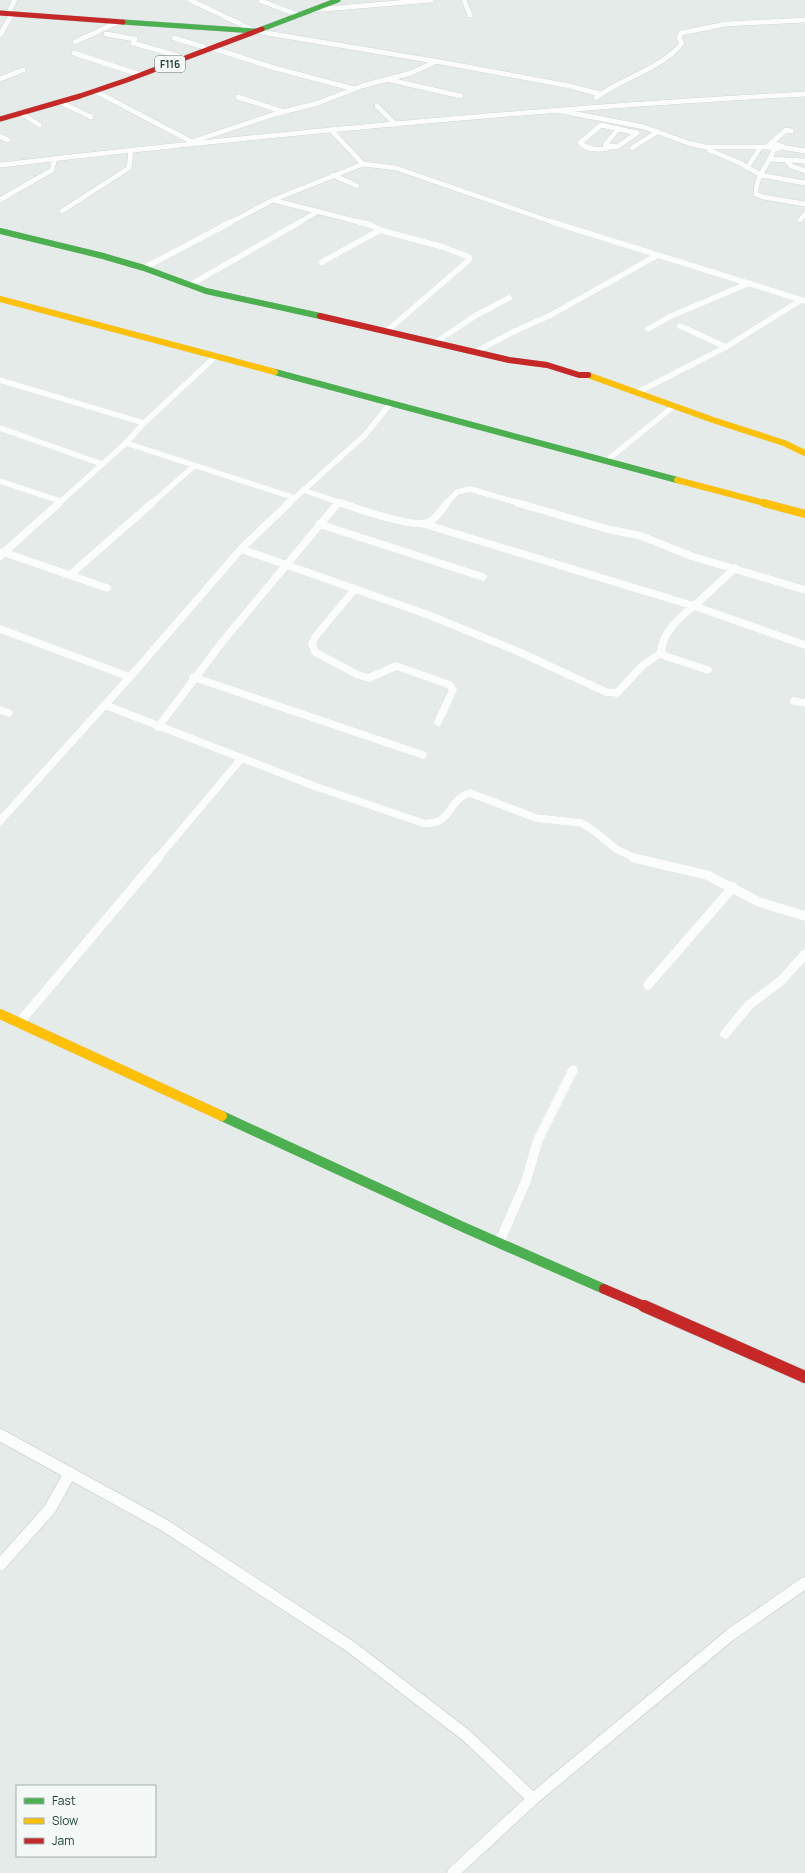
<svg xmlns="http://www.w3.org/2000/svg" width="805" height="1873" font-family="Manrope,sans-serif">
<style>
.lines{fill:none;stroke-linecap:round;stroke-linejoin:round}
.street-far4-casing{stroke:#c2c8c5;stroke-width:5.5}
.street-far3-casing{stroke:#c2c8c5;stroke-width:6}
.street-far2-casing{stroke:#c2c8c5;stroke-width:8}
.street-far1-casing{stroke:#c2c8c5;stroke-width:10}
.street-casing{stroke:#c2c8c5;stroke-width:13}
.fast-far2-casing{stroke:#c1c8c6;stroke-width:5.5}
.fast-far1-casing{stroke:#c1c8c6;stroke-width:6}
.fast-casing{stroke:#c1c8c6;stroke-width:10}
.slow-far2-casing{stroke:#c1c8c6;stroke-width:6}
.slow-far1-casing{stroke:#c1c8c6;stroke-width:8}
.slow-casing{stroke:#c1c8c6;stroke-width:10}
.jam-far3-casing{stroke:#c1c8c6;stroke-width:5.5}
.jam-far2-casing{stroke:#c1c8c6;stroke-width:6}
.jam-far1-casing{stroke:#c1c8c6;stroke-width:10}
.jam-casing{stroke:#c1c8c6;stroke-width:13}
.street-far4{stroke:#fbfcfc;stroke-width:5}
.street-far3{stroke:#fbfcfc;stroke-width:6}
.street-far2{stroke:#fbfcfc;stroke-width:8}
.street-far1{stroke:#fbfcfc;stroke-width:10}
.street{stroke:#fbfcfc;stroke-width:12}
.fast-far2{stroke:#4caf50;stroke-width:5}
.fast-far1{stroke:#4caf50;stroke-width:6}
.fast{stroke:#4caf50;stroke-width:10}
.slow-far2{stroke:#ffc107;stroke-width:6}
.slow-far1{stroke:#ffc107;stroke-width:8}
.slow{stroke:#ffc107;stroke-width:10}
.jam-far3{stroke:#c62828;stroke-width:5}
.jam-far2{stroke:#c62828;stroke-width:6}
.jam-far1{stroke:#c62828;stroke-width:10}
.jam{stroke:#c62828;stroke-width:12}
.labels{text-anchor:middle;stroke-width:3.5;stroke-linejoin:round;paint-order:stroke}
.shield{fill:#f4f9f7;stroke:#617772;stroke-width:1}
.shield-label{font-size:10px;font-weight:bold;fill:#223f39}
</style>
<rect width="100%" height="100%" fill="#e5ebe8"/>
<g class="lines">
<defs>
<g id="street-far4">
<polyline points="190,0 255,31 446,63 570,86 600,94"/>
<polyline points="464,0 470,15"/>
<polyline points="261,1 298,15"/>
<polyline points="313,10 431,0"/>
<polyline points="8,14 15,0"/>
<polyline points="106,34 135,39 133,43 185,58"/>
<polyline points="0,35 12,14"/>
<polyline points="174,38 204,47 207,50"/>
<polyline points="75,42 120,21"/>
<polyline points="212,48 271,67 354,89"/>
<polyline points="74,53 141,75"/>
<polyline points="0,79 23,70"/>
<polyline points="390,80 461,96"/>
<polyline points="95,91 196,144"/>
<polyline points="238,97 284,112"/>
<path d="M596 98C622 77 661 70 682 43L679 38 681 33 726 24 805 20"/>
<polyline points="60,102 91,117"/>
<polyline points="377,106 395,124"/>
<polyline points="561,111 644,127 688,143 705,147 769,147"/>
<polyline points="21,113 39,125"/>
<polyline points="618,129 605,145 617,147 637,133"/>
<polyline points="331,130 363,164"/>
<polyline points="0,136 8,140"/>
<polyline points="194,141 275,114 318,103 362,86 411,73 437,61"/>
<polyline points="771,143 786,130 791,131"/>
<polygon points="773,143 782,146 777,149 769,147 768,145"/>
<path d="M611 147C601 151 588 150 580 143L601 125 637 133"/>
<polyline points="781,147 805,151"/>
<polyline points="632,148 657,132"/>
<path d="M774 149C769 165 755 177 756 194L763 197 805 204"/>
<polyline points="709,150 740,163 761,175 805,183"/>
<polyline points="771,159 805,161"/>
<polyline points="787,161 791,166 805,171"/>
<path d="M0 165C268 134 536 108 805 94"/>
<polyline points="747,168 760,148"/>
<polyline points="333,175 357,186"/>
<polyline points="0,200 52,170 55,158"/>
<polyline points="273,200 363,223"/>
<polyline points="62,211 129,168 131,151"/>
<polyline points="800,220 805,214"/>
<polyline points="229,223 273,200 363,164 396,168 555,223"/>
<polyline points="298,223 317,212"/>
</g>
<g id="street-far3">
<polyline points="359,222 371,225 380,230 443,247 469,257 469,260 387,331"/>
<polyline points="552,222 805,301"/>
<polyline points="322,262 380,230"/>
<polyline points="144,268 231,222"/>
<polyline points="190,285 300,222"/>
<polyline points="680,326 726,347"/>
<polyline points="648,329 671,316 747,284"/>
<polyline points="436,342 475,316 509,298"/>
<polyline points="475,352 515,331 551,315 656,256"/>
<polyline points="0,380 144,423 216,356"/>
<polyline points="638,392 726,347 801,300"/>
<polyline points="0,428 102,464"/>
<polyline points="126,443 295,498"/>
<polyline points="606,461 674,406"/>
<polyline points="0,481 60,501"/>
<polyline points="303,490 344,504"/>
<polyline points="58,504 126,443 144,423"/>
<polyline points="151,504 194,466"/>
<polyline points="288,504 365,435 391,403"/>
<polyline points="446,504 457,492 470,489 522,504"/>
</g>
<g id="street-far2">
<path d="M341 503C358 509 415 529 429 522 437 518 442 509 447 503"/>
<polyline points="518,503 607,529 641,536 691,556 805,590"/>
<polyline points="319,524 483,577"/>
<polyline points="424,524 694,606 735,568"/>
<polyline points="241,549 426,614 517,651 606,692 617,693 643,665 661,653"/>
<polyline points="3,552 107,588"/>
<polyline points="0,556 59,503"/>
<polyline points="70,575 152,503"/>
<polyline points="355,589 315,637 312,644 315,652 358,675 369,678 396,666 450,685 453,690 438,722"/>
<polyline points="0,629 130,677"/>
<path d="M708 670 665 656 661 653C662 632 679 618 694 606L805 645"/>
<polyline points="193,677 423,755"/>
<polyline points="794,701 805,703"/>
<path d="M105 705 314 786 423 823C453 826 447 799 470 793L536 818 581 823 593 830 616 849 637 859"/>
<polyline points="0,710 9,713"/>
<polyline points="158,727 223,641 338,503"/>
<polyline points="0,821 130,677 241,549 289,503"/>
<polyline points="157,859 241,759"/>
</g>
<g id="street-far1">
<polyline points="634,858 707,875 759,902 805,916"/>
<polyline points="648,985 733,887"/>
<polyline points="19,1023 158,858"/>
<polyline points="725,1034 749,1005 782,980 805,954"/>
<polyline points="499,1243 526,1181 538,1140 573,1070"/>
</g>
<g id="street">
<polyline points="0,1435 164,1525 351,1647 467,1736 533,1799"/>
<polyline points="0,1565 50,1509 70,1473"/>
<polyline points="453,1873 533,1799 730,1635 805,1583"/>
</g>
<g id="fast-far2">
<polyline points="123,22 255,31"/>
<polyline points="262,29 338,0"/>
</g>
<g id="fast-far1">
<polyline points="0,231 103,256 144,268 206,291 320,316"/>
<polyline points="275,372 677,480"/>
</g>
<polyline id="fast" points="222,1116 463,1227 604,1289"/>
<g id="slow-far2">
<polyline points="0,299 275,372"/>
<polyline points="588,375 713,420 784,443 805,453"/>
<polyline points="677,480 768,504"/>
</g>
<polyline id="slow-far1" points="764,503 805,514"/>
<polyline id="slow" points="0,1014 222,1116"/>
<g id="jam-far3">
<polyline points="0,13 123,22"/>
<polyline points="0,119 80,96 127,80 262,29"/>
</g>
<polyline id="jam-far2" points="320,316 509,360 547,365 579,375 588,375"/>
<polyline id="jam-far1" points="604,1289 646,1307"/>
<polyline id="jam" points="644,1306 805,1377"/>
</defs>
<use href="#street-far4" class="street-far4-casing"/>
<use href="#street-far3" class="street-far3-casing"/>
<use href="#street-far2" class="street-far2-casing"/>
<use href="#street-far1" class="street-far1-casing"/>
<use href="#street" class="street-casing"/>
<use href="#fast-far2" class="fast-far2-casing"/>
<use href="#fast-far1" class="fast-far1-casing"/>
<use href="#fast" class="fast-casing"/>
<use href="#slow-far2" class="slow-far2-casing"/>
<use href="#slow-far1" class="slow-far1-casing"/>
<use href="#slow" class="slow-casing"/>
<use href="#jam-far3" class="jam-far3-casing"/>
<use href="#jam-far2" class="jam-far2-casing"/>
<use href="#jam-far1" class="jam-far1-casing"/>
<use href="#jam" class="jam-casing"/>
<use href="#street-far4" class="street-far4"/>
<use href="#street-far3" class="street-far3"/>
<use href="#street-far2" class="street-far2"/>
<use href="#street-far1" class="street-far1"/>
<use href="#street" class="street"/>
<use href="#fast-far2" class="fast-far2"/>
<use href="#fast-far1" class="fast-far1"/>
<use href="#fast" class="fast"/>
<use href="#slow-far2" class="slow-far2"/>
<use href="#slow-far1" class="slow-far1"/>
<use href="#slow" class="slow"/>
<use href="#jam-far3" class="jam-far3"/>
<use href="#jam-far2" class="jam-far2"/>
<use href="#jam-far1" class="jam-far1"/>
<use href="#jam" class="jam"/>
</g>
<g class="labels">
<rect class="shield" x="155" y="56" width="30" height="16" rx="3"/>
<g class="shield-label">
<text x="170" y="68">F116</text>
</g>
</g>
<rect x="16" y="1785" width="140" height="72" fill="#f4f9f7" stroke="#a0afab"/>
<rect x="24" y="1798" width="20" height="6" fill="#4caf50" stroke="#a0afab"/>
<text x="52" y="1805" font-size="12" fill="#223f39">Fast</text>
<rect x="24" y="1818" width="20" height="6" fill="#ffc107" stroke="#a0afab"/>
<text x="52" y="1825" font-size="12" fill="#223f39">Slow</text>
<rect x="24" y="1838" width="20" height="6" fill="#c62828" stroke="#a0afab"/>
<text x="52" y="1845" font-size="12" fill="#223f39">Jam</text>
</svg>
